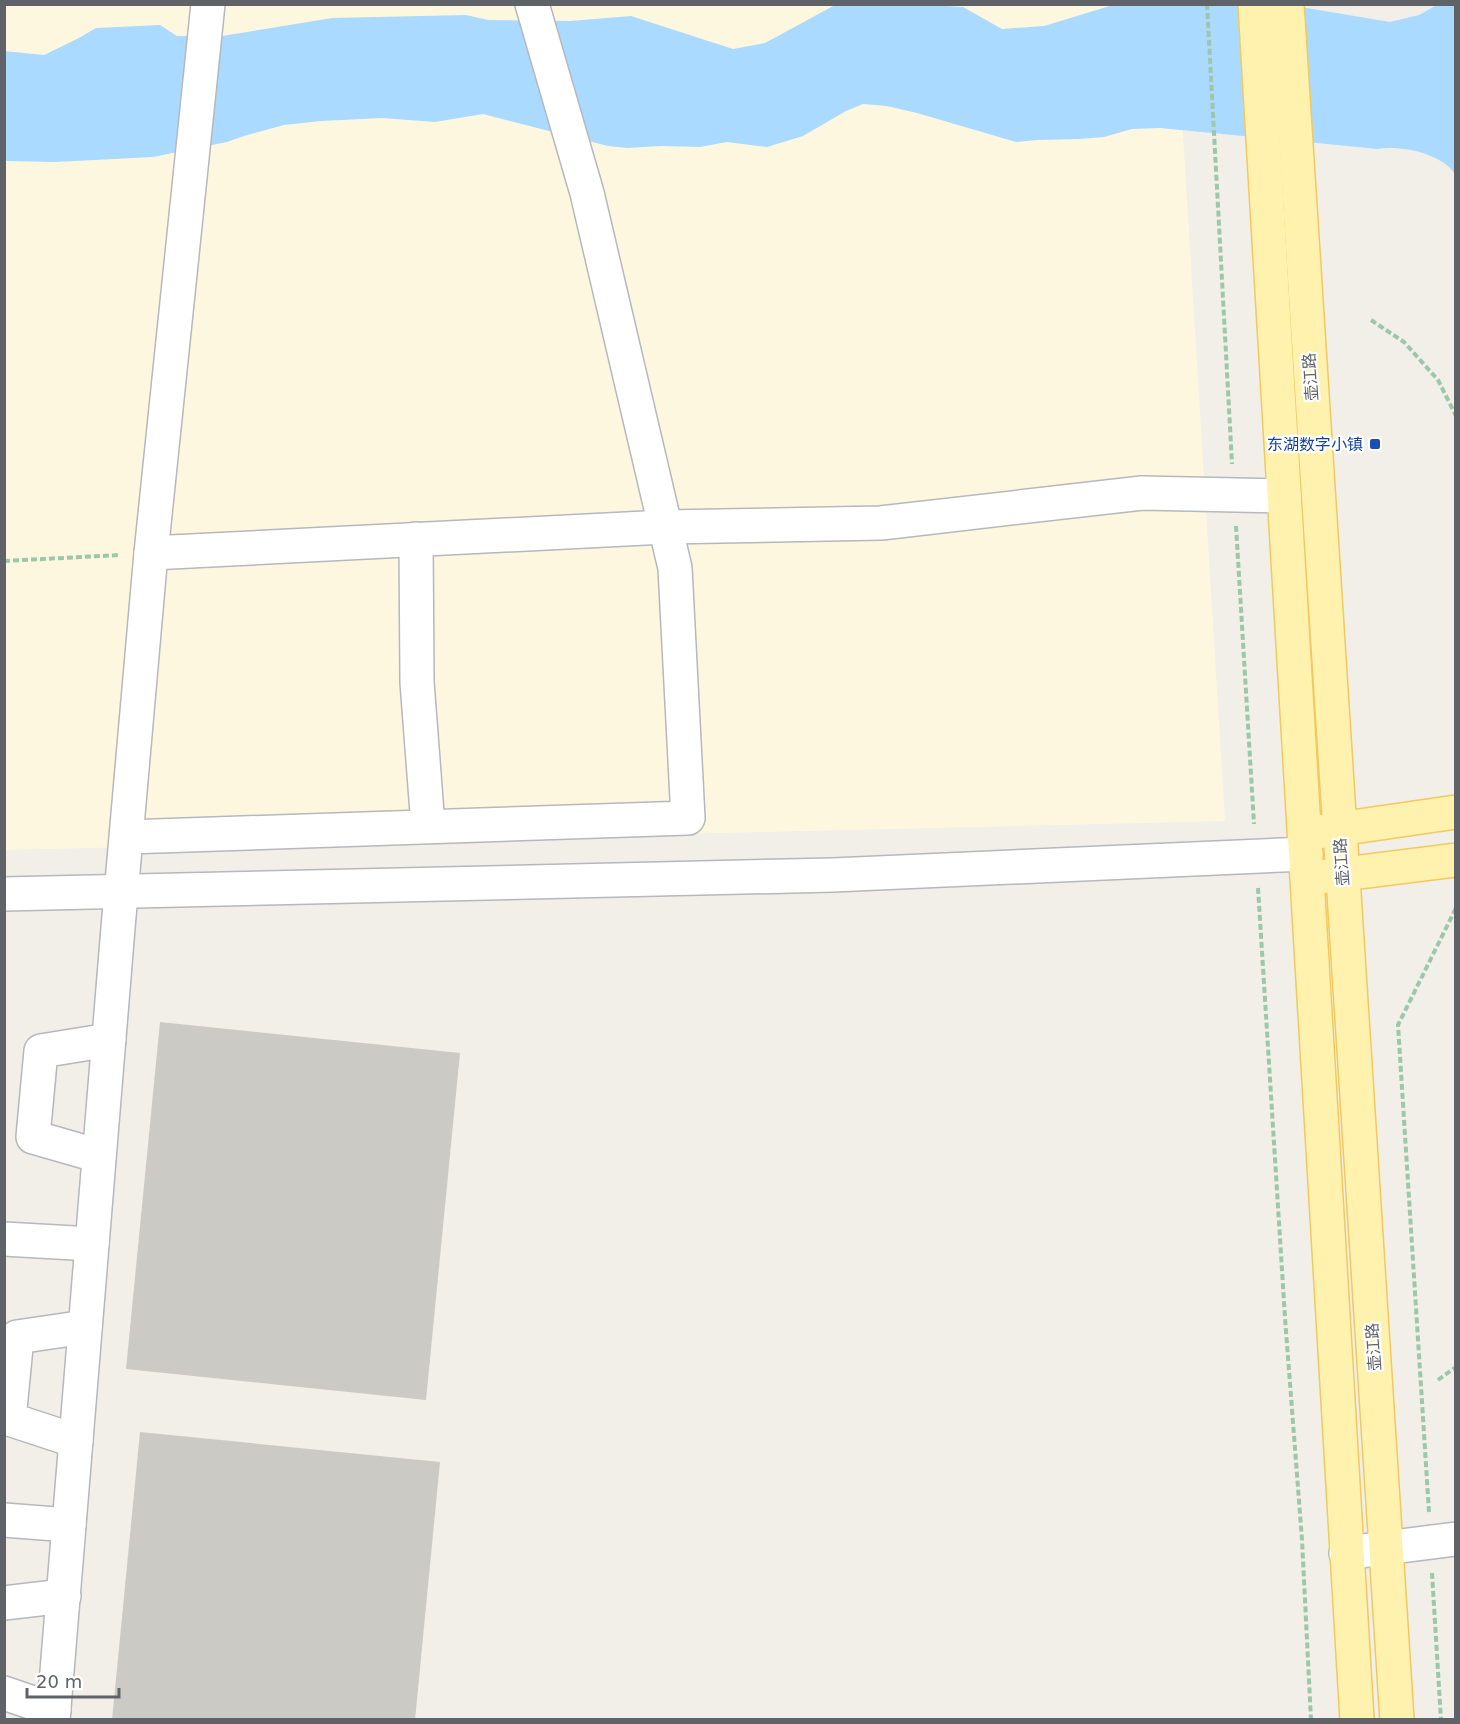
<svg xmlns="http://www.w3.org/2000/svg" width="1460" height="1724" font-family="'DejaVu Sans','Noto Sans SC',sans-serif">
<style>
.commercial{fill:#fef7e0}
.water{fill:#aadaff}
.building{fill:#cccac5}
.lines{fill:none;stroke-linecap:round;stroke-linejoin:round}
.minor-casing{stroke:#b5b8bc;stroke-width:36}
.major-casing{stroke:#f2c960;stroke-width:36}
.path{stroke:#9cc7a9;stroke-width:4;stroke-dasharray:6 3;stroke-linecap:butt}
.minor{stroke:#fff;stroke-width:33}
.major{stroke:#fff2af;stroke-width:33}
.transit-dot{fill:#1a4fb4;stroke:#fff;stroke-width:2}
.labels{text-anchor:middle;stroke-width:4.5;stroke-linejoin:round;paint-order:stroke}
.street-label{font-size:16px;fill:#5f6368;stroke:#fff}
.transit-label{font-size:16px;fill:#164399;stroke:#fff;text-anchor:end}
</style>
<rect width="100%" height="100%" fill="#f1efe8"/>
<polygon class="commercial" points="5,5 1175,5 1225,821 5,850"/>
<path class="water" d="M909 4 963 7 1002 29 1044 26 1113 5H1289L1390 22 1419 15 1437 5H1455V174C1441 153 1401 145 1378 149L1160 128 1132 129 1104 137 1080 139 1037 140 1016 142 917 113 887 106 863 104 846 111 803 136 767 147 727 142 700 147 661 146 627 148 608 146 483 114 435 122 382 118 321 121 284 125 244 136 227 142 153 157 55 162 5 161 4 51 44 55 77 39 96 28 160 25 177 36H222L332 18 466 15 488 20 570 21 631 16 733 49 765 43 835 5Z"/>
<g class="building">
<polygon points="160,1022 460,1053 426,1400 126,1369"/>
<polygon points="140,1432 440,1462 415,1720 112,1720"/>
</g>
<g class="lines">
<defs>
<g id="minor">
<polyline points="416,539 417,682 428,826"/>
<polyline points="151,553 665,527 881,523 1142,493 1284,496"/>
<polyline points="127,837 688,818 675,568 587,193 532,4"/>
<polyline points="4,894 833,875 1306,854"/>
<polyline points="99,1156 33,1137 41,1051 109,1040"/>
<polyline points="4,1239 92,1244"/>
<polyline points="76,1441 9,1419 17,1337 85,1327"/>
<polyline points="4,1520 69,1525"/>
<polyline points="1346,1553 1456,1539"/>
<polyline points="4,1603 64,1596"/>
<polyline points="4,1693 54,1710"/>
<polyline points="53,1720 118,928 151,553 208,4"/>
</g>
<g id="major">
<polyline points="1255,4 1357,1720"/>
<polyline points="1287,4 1397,1720"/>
<polyline points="1318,832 1456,812"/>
<polyline points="1320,877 1456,860"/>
</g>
</defs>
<use href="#minor" class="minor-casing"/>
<use href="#major" class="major-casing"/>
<g class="path">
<polyline points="1207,4 1232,464"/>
<polyline points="1371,320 1404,342 1438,380 1456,416"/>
<polyline points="1236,526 1254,824"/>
<polyline points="4,561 120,555"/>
<polyline points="1456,586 1456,637"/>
<polyline points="1258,888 1285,1318 1302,1540 1311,1720"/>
<polyline points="1438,1380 1456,1367"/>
<polyline points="1429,1512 1398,1025 1456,908"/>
<polyline points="1432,1573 1441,1720"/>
</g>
<use href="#minor" class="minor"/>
<use href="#major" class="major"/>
</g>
<rect class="transit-dot" x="1369" y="438" width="12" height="12" rx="3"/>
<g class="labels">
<g class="street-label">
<text transform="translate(1310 377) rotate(-94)" y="6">壶江路</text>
<text transform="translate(1341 862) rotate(-94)" y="6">壶江路</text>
<text transform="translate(1373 1347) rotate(-94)" y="6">壶江路</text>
</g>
<g class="transit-label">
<text x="1363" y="450">东湖数字小镇</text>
</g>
</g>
<rect width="1460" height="1724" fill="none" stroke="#5f6368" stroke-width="12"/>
<path d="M27 1688v9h92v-9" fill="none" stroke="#5f6368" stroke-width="3"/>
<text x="36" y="1688" font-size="18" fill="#5f6368" stroke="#ffffff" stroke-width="4.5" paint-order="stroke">20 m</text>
</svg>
